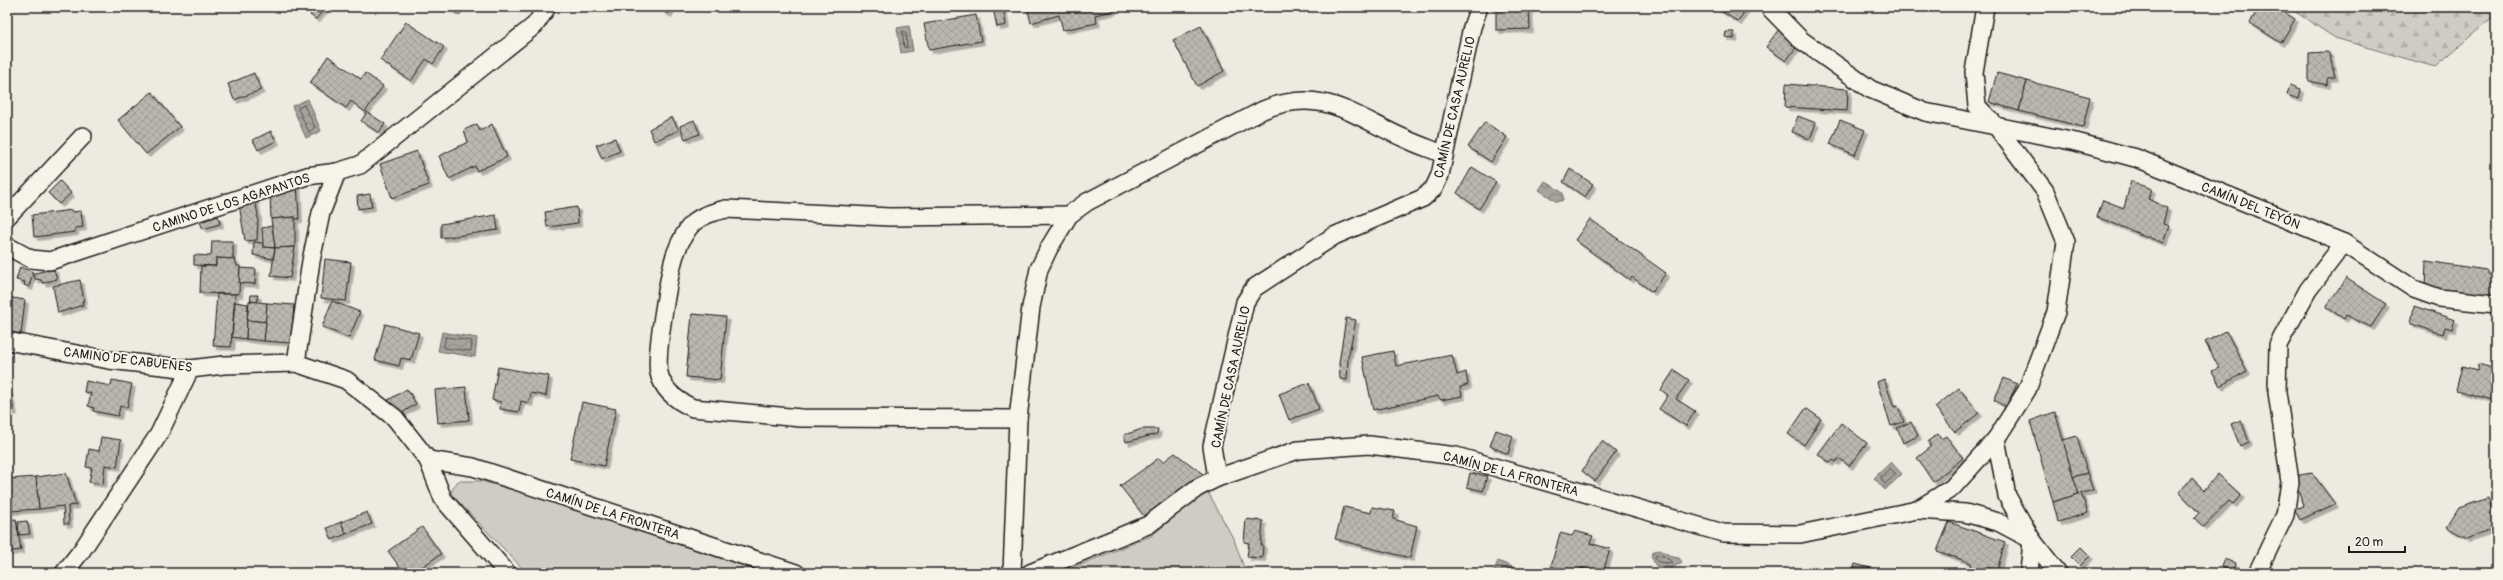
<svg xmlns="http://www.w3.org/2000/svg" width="2503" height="580" font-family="Pangolin,sans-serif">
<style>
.green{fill:#cfccc3;stroke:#767470}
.forest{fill:url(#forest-firs);stroke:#767470}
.water{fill:url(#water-waves);stroke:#6f6d69}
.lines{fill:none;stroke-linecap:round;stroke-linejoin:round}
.shore{stroke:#535250;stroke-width:1}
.building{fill:url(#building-cross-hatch);stroke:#1c1c1c;filter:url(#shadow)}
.street-casing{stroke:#1c1c1c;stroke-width:20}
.street{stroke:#f7f3e8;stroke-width:17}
.labels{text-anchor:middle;stroke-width:4;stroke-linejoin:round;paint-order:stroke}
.street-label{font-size:13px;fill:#1c1c1c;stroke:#f7f3e8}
</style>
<defs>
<pattern id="forest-firs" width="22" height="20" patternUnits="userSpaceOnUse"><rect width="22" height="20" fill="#cfccc3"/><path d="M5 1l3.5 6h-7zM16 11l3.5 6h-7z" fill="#b1afa7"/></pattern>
<pattern id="water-waves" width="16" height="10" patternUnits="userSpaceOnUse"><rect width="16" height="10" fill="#a6a39d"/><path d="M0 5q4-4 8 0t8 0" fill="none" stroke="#86847f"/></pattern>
<pattern id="building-cross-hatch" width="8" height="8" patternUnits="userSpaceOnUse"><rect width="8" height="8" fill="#bab7af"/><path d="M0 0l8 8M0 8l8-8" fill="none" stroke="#9f9d96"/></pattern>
<filter id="shadow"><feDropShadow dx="3.5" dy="3.5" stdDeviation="0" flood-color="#0004"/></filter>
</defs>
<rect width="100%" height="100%" fill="#eeeae0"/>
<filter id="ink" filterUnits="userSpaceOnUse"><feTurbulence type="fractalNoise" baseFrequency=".025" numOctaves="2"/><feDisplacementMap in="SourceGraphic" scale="8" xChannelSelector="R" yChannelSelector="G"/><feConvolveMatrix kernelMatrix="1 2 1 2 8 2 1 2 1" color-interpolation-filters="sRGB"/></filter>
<g filter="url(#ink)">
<g class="green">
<polygon points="458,481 482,481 582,510 766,573 527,573 450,493"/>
<polygon points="1207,490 1234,540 1246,573 1060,573 1151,536"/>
</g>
<polygon class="forest" points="2288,7 2496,7 2496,14 2435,67 2335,38"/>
<g class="water">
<polygon points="446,7 466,7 459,16"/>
<polygon points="909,26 913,51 901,53 897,28"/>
<polygon points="308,99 321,131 306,138 292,106"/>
<polygon points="1545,181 1563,193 1563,200 1557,202 1539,190"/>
<polygon points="442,332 477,338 475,357 438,351"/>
<polygon points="1891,462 1902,474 1885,490 1874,478"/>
<polygon points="1660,550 1673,557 1679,558 1682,562 1672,568 1656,566 1651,556 1654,551"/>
<polygon points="1498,561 1520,570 1519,573 1494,571"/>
</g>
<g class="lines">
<g class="shore">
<polygon points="903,31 906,33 907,48 904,47"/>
<polygon points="304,105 315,127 309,132 298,109"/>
<polygon points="446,337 472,341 471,351 444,348"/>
<polygon points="1890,468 1896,474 1885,484 1881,478"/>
<polygon points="1660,554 1671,561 1671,563 1658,562 1655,557"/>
</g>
</g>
<g class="building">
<polygon points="316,7 324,9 316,19 310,15"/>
<polygon points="657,7 672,7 668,14"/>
<polygon points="1003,7 1006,25 997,27 993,8"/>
<polygon points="1027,7 1112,7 1113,11 1095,15 1097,23 1063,30 1059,15 1031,23"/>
<polygon points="1496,7 1529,7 1530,29 1496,30"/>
<polygon points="1715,7 1747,7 1738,22"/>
<polygon points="2259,7 2276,7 2295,19 2281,43 2250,23"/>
<polygon points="976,15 981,41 929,50 924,24"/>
<polygon points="406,22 444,47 433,64 426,59 411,81 380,60"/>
<polygon points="1201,26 1224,71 1197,86 1173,40"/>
<polygon points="1779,29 1799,43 1786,61 1766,47"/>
<polygon points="1726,32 1734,32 1734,39 1725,37"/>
<polygon points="2327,52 2329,53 2335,77 2327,78 2327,85 2309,81 2309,53"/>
<polygon points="328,56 361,79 365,73 383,86 365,112 351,101 346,108 310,83"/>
<polygon points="254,73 261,90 234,100 228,84"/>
<polygon points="1997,73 2027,81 2019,111 1989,102"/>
<polygon points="2027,81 2090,97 2083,127 2019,111"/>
<polygon points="1786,84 1848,89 1847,111 1785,107"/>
<polygon points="2290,85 2301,89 2299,99 2287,95"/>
<polygon points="152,92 180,127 146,154 118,120"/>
<polygon points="367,112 385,124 379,133 361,121"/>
<polygon points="1798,116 1816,123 1810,139 1792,132"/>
<polygon points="672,117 679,130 654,141 649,129"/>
<polygon points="694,120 700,134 685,139 680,126"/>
<polygon points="1840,120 1865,130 1855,155 1830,144"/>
<polygon points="1485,122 1507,137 1491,162 1468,147"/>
<polygon points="477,124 480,131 492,124 507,157 477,171 475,166 449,179 439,156 468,142 464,130"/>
<polygon points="271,131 276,141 258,150 253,140"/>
<polygon points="615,138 620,151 602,159 596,145"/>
<polygon points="417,151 429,185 392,198 380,164"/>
<polygon points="1472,167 1496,182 1479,209 1457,193"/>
<polygon points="1570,169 1593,184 1585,197 1563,182"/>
<polygon points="60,181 71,193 59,204 48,193"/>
<polygon points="2131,181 2152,189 2148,199 2167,208 2163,224 2169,226 2163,243 2097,217 2103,200 2124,208"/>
<polygon points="297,182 299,219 295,219 295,217 271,219 270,194"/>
<polygon points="370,194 372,207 358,209 357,196"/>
<polygon points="255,198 258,216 257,240 245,241 239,204"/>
<polygon points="577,207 578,223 547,227 545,212"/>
<polygon points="72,210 72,212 81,211 83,227 75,228 75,232 34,237 32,215"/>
<polygon points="496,215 498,230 441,238 441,224"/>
<polygon points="218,216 220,224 203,229 200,222"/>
<polygon points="295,217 295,247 275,248 271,219"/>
<polygon points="1590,219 1666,273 1652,292 1632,277 1630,280 1575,240"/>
<polygon points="272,226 275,248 263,247 262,228"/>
<polygon points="212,241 233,241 233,259 216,258 216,266 194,265 194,255 211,256"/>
<polygon points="254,242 263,243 263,247 275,248 273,259 253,255"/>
<polygon points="295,247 290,278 271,276 275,248"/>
<polygon points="216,258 235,259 237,266 240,266 239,294 200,293 201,266 216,266"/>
<polygon points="325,259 351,262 346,301 321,298"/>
<polygon points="2426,261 2486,270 2489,275 2496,275 2496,299 2425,287"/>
<polygon points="20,267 33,272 29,287 24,285 25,282 16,280"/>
<polygon points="240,268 256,269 255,284 239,283"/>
<polygon points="54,269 57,279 43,283 41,280 35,279 34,273"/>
<polygon points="2346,278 2386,304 2371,327 2346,315 2344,319 2326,307"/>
<polygon points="80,280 84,301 82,301 83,305 58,313 53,286"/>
<polygon points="217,294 235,294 231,347 213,346"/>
<polygon points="251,295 258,295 257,302 250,302"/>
<polygon points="7,297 25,300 21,334 7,331"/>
<polygon points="249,301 267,303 266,322 247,320"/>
<polygon points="332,301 360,312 349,338 322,327"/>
<polygon points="235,302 248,304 246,339 232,337"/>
<polygon points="267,303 294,305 291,343 264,341"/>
<polygon points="2414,306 2455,320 2452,329 2445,327 2443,334 2411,324"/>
<polygon points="692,314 726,317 720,380 686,377"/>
<polygon points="1346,318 1356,320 1348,358 1347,380 1340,379 1339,363"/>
<polygon points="247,320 266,322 264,341 246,339"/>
<polygon points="385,324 419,333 411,360 401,358 399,366 375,360"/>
<polygon points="2226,331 2247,371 2220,386 2212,371 2219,368 2205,342"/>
<polygon points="1393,351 1396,366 1452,355 1457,375 1466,372 1468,385 1460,387 1462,396 1441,400 1438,396 1373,410 1362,357"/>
<polygon points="2478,364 2496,369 2496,401 2456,390 2462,366 2477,370"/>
<polygon points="498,367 549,376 546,396 531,393 529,403 521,401 519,412 500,409 501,402 492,400"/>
<polygon points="1674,370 1689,380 1676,399 1695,411 1686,426 1659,409 1668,395 1661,390"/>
<polygon points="2004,378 2017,384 2006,407 1994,400"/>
<polygon points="1884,379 1894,407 1898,406 1904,422 1891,426 1877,382"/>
<polygon points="112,380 132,384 127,408 120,406 118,416 93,411 94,408 88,406 91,393 84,392 86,381 111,386"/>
<polygon points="7,383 14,411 7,413"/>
<polygon points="1309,383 1319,409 1289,420 1279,394"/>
<polygon points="466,387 469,420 438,423 435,390"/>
<polygon points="1959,388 1979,413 1955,432 1935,407"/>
<polygon points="407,389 416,404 402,413 388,400"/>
<polygon points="582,402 616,409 604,466 570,459"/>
<polygon points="1806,408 1821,419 1804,445 1788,434"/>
<polygon points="2055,412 2079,494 2053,502 2030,421"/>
<polygon points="2241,420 2249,442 2240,446 2231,424"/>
<polygon points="1911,422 1918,436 1903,443 1897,428"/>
<polygon points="1841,423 1867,443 1849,466 1839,458 1836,462 1833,460 1830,463 1818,454"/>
<polygon points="1142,429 1158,429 1157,434 1126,442 1124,435"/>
<polygon points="1496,430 1513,436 1508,454 1490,446"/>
<polygon points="1938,434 1941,439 1946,436 1963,458 1933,482 1917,458 1931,447 1928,441"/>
<polygon points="2077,436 2087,473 2073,477 2063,440"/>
<polygon points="101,437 121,440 117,467 105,465 103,484 89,482 92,468 86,467 89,449 99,451"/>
<polygon points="1602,441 1616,452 1595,481 1582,471"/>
<polygon points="1175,453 1203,474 1147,520 1120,486 1159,458 1163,462"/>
<polygon points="66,473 76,505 68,506 69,524 64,524 63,506 39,509 36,477"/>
<polygon points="1470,473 1487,476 1483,491 1467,487"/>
<polygon points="2087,473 2093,490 2079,494 2073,477"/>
<polygon points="2312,473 2335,504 2300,520 2294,509 2303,506 2294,476"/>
<polygon points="2218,474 2241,495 2233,504 2229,501 2204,527 2194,518 2199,513 2179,492 2192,478 2204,490"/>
<polygon points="36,477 39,509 10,511 8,479"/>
<polygon points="7,479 10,511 7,511"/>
<polygon points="2081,493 2088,513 2058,522 2053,502"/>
<polygon points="2488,498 2496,520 2496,528 2467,539 2447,527 2459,508"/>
<polygon points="1344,507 1371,513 1372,507 1395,511 1393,519 1417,526 1410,558 1335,539"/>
<polygon points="367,512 372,524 346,534 341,522"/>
<polygon points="16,519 21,550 7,552 7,520"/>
<polygon points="1246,519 1263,521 1261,545 1263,545 1262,558 1247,557 1249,543 1244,542"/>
<polygon points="27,521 30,534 19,535 18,522"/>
<polygon points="341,522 346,534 332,540 327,528"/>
<polygon points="1949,522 2005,542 1997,571 1985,567 1983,573 1978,573 1969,570 1971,563 1937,551"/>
<polygon points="422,527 441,554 413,573 404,573 388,551"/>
<polygon points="1575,531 1593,536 1590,543 1610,549 1603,573 1581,568 1579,573 1571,573 1551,566 1560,533 1572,536"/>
<polygon points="2081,547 2090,556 2080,566 2071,557"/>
<polygon points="2224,559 2235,563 2233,571 2221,567"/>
<polygon points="1855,564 1890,573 1852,573"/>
</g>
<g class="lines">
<defs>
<g id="street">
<polyline points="1769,7 1801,40 1870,89 1925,112 2076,142 2139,159 2344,243 2414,289 2439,298 2496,304"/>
<polyline points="7,217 83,136"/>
<polyline points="7,246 31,259 50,261 307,176 337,172 360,165 535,25 547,7"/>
<polyline points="7,341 109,360 190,369 224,365 296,363 346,380 395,418 428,460 443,499 507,573"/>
<polyline points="296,363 311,261 321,213 337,172"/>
<path d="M1018 419 801 418 693 408C677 401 663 391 659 373 655 355 669 274 675 255 679 244 684 232 693 223 702 215 714 212 726 209L890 217 1069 215"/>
<polyline points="1996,439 2007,496 2032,540 2058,573"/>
<polyline points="428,460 473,467 796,573"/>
<polyline points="1217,478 1212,446 1245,302 1254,288 1334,236 1423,198 1434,188 1440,175 1472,27 1479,7"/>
<polyline points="1917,510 1952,488 1996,439 2027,390 2056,312 2066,242 2045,191 1996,126 1977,106 1974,72 1985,7"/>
<polyline points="64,573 82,550 159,434 190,369"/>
<path d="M1012 573 1018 419 1031 307 1039 269 1049 248 1069 215 1087 202 1263 110C1323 85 1354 117 1406 139 1418 145 1431 149 1443 154"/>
<polyline points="1030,573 1148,525 1197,488 1217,478 1298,450 1369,445 1456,456 1723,533 1800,534 1917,510 1965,513 1998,522 2032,540"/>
<polyline points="2029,573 2032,540"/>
<polyline points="2257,573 2285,515 2290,482 2277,392 2278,345 2308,290 2344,243"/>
</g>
</defs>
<use href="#street" class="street-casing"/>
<use href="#street" class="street"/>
</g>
</g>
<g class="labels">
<g class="street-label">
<text transform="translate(1454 107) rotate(-77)" y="5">CAMÍN DE CASA AURELIO</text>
<text transform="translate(231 202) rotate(-18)" y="5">CAMINO DE LOS AGAPANTOS</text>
<text transform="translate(2251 205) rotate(22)" y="5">CAMÍN DEL TEYÓN</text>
<text transform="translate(128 359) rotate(7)" y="5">CAMINO DE CABUEÑES</text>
<text transform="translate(1230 377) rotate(-78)" y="5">CAMÍN DE CASA AURELIO</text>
<text transform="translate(1511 473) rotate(15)" y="5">CAMÍN DE LA FRONTERA</text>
<text transform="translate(613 513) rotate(18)" y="5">CAMÍN DE LA FRONTERA</text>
</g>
</g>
<rect width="2503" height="580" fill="none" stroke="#f7f3e8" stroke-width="24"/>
<rect x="12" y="12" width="2479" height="556" fill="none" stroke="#1c1c1c" stroke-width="1.5" filter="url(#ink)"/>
<path d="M2349 546v6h56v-6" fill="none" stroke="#1c1c1c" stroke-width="2"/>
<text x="2355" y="546" font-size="12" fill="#1c1c1c" stroke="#f7f3e8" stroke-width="3" paint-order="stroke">20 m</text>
</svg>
